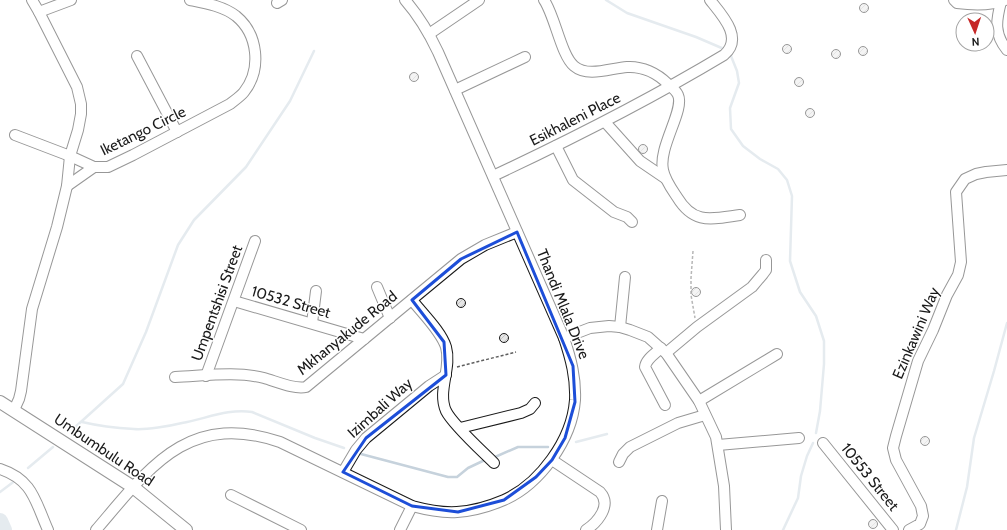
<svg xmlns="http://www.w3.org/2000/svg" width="1007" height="530" font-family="Cabin,sans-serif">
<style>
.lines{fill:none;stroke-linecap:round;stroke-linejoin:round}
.stream{stroke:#c6d2dc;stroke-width:2.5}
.river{stroke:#c6d2dc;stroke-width:16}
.building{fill:url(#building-hatch);stroke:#1a1a1a}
.minor-casing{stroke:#1a1a1a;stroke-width:12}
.major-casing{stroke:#1a1a1a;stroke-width:14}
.path{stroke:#5f5f5f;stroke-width:1.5;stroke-dasharray:3 2;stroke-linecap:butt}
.minor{stroke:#fff;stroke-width:10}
.major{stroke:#fff;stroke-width:12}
.marked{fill:none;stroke:#1d4ed8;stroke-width:3;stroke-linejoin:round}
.labels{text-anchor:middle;stroke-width:3;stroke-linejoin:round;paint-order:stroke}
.street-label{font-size:15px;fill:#1a1a1a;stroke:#fff}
</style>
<defs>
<pattern id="building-hatch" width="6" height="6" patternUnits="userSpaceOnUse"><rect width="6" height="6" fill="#e6e6e6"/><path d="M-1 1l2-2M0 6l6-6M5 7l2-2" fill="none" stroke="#c5c5c5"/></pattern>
</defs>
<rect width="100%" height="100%" fill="#fff"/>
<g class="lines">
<g class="stream">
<polyline points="606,0 627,13 696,37 724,49"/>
<polyline points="731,56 737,71 739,83 730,108 731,129 743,146 760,159 778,169 787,180 792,196 790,261 800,292 816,316 824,341 824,364 820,411 816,433"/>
<path d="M82 422C99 426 116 428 134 429 146 430 170 426 182 423 205 419 229 408 252 412L315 438 344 448"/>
<polyline points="73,429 123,384 146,332 178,245 194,220 246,167 290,101 314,51"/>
<polyline points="576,442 607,434"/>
<polyline points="361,454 448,477 457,477 468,468 487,459"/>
<polyline points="495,457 518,447 548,447"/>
<polyline points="28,468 53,447"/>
<polyline points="0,492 16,480"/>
<polyline points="783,530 798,498 801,476 807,456 813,443"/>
<polyline points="956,530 967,487 974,438 994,371 1007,323"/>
</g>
<polyline class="river" points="0,521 4,530"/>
</g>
<g class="building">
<circle cx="864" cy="8" r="4.5"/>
<circle cx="787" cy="49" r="4.5"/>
<circle cx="863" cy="51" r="4.5"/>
<circle cx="836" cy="54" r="4.5"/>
<circle cx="414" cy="77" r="4.5"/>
<circle cx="799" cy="82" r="4.5"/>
<circle cx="810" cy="113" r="4.5"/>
<circle cx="643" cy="149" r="4.5"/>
<circle cx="696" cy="292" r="4.5"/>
<circle cx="461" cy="303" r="4.5"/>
<circle cx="504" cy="338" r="4.5"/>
<circle cx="925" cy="441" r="4.5"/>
<circle cx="858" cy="459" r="4.5"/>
<circle cx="873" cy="524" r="4.5"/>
</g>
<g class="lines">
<defs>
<g id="minor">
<path d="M544 0C555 16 561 55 574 66 588 78 611 68 627 67 642 66 657 73 668 84 671 87 676 90 678 95 685 110 658 147 663 170 665 180 671 188 677 197 694 225 711 219 740 215"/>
<path d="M954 0 957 3C973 5 990 6 1005 0"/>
<path d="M1001 2C996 21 994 34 1007 50"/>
<polyline points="277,3 282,0"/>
<polyline points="39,12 71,0"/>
<polyline points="429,34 479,0"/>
<polyline points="137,56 177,132"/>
<polyline points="455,90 525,57"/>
<polyline points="605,122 640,161 665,178"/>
<path d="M15 135 70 156 94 167H108L133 155 230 104C235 100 241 96 244 92 262 69 258 34 236 16 223 6 205 3 190 0"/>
<polyline points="556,146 573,180 614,212 627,217 632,222"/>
<path d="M493 176C572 139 649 100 724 55 744 38 722 15 710 0"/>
<polyline points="67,186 94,167"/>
<polyline points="377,287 390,318"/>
<path d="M412 300C422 313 441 331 446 347 452 368 437 391 446 411 453 425 482 451 494 463"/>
<polyline points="234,301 364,339"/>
<polyline points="312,323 316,291"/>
<polyline points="620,327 625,277"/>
<polyline points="564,338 590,328 609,326 620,327 630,330 648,337 666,353 699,401 716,437 724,486 726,530"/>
<path d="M661 348C655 354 646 359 645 367L665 405"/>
<polyline points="666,353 697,327 752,287 763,274 766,270 766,260"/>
<polyline points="206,376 255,241"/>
<path d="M175 377C203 376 237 371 264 378 275 381 295 390 306 387L461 259 485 245 517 232"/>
<polyline points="699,401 777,354"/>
<polyline points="14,410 19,399 21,391 32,309 57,227 67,186 70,156 78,130 81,114 81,104 77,87 39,12 32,0"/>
<polyline points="460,428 521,413 530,409 535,403"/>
<polyline points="823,443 893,530"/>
<polyline points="718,445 799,438"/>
<path d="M552 460 600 492C612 505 598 522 586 530"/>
<polyline points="619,462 623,454 630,447 678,423 705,415"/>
<path d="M0 469C33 480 35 501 48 530"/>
<polyline points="343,472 356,450 366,438 429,386 446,375"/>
<polyline points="231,495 301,530"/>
<path d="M96 530C150 467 188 411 280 442L412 506C427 510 442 513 457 512 473 511 490 506 504 500 540 484 572 440 575 400 576 378 571 359 564 338L438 52C429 33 419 16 405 0"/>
<polyline points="400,530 412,506"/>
<polyline points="657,530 662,501"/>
<polyline points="909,530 920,524 923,516 921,506 896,460 893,448 896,436 918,361 933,330 947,295 958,275 961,262 956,192 965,179 976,174 986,172 1007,170"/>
</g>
<polyline id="major" points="0,402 133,487 186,530"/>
</defs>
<use href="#minor" class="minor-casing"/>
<use href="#major" class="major-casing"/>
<g class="path">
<polyline points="693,251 691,278 691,295 695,318"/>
<polyline points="457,367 516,352"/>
</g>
<use href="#minor" class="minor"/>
<use href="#major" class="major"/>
</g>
<path d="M0 0H1007V530H0ZM517 232 573 366 575 402 565 438 552 460 536 477 504 500 458 512 412 506 343 472 366 438 446 375 444 342 412 300 461 259Z" fill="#fff" fill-opacity=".55" fill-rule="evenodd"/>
<path class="marked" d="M517 232 573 366 575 402 565 438 552 460 536 477 504 500 458 512 412 506 343 472 366 438 446 375 444 342 412 300 461 259Z"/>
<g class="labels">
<g class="street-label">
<text transform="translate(575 119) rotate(-27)" y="5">Esikhaleni Place</text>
<text transform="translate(143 131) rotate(-26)" y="5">Iketango Circle</text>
<text transform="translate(291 302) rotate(16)" y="5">10532 Street</text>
<text transform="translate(217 303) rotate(-70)" y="5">Umpentshisi Street</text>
<text transform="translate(563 304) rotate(68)" y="5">Thandi Mlala Drive</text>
<text transform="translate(347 333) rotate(-39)" y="5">Mkhanyakude Road</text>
<text transform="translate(916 333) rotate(-67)" y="5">Ezinkawini Way</text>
<text transform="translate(380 408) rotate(-42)" y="5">Izimbali Way</text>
<text transform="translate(104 450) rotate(34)" y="5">Umbumbulu Road</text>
<text transform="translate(870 477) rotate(51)" y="5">10553 Street</text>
</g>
</g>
<g transform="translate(975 32) rotate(177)"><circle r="19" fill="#ffffff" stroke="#a3a3a3"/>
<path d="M0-3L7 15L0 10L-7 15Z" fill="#c62828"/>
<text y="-6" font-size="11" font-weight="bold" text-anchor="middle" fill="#1a1a1a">N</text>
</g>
</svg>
